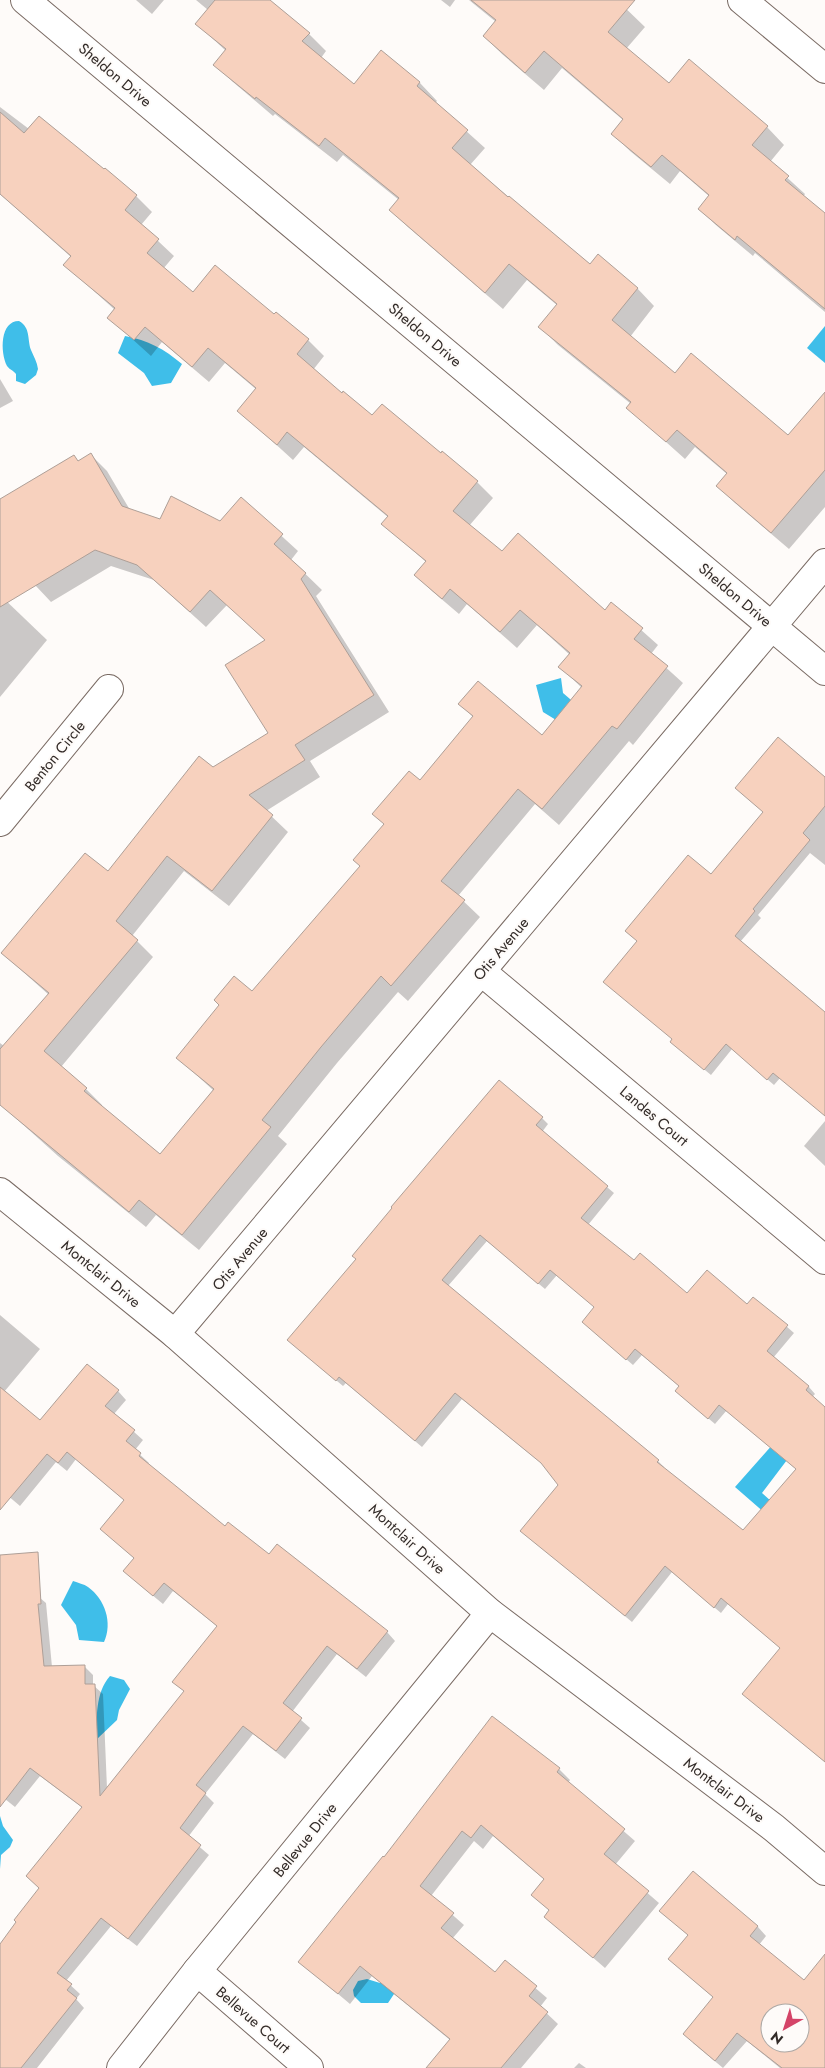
<svg xmlns="http://www.w3.org/2000/svg" width="825" height="2068" font-family="Jost,sans-serif">
<style>
.water{fill:#3fbee9}
.shadow{fill:#0003;fill-rule:evenodd}
.building{fill:#f7d1be;stroke:#ae9f97;fill-rule:evenodd}
.lines{fill:none;stroke-linecap:round;stroke-linejoin:round}
.minor-casing{stroke:#7a6b64;stroke-width:30}
.minor{stroke:#fff;stroke-width:28}
.labels{text-anchor:middle;stroke-width:4;stroke-linejoin:round;paint-order:stroke}
.street-label{font-size:15px;fill:#322b28;stroke:#fefbf9}
</style>
<rect width="100%" height="100%" fill="#fefbf9"/>
<g class="water">
<path d="M19 321C31 328 27 339 31 350 34 357 37 362 38 369L36 375 25 384 16 381V374C13 370 10 370 7 366 0 352 0 321 19 321Z"/>
<polygon points="825,326 825,363 807,348"/>
<path d="M125 336C148 340 164 349 182 364L171 383 152 386 144 373 118 353Z"/>
<polygon points="561,678 563,693 584,711 574,731 543,712 536,685"/>
<polygon points="774,1443 790,1456 762,1493 782,1511 774,1521 735,1487"/>
<path d="M73 1581C78 1583 84 1584 88 1587 105 1599 113 1623 104 1642L79 1640 76 1625 61 1605Z"/>
<path d="M110 1676 124 1680 130 1689 119 1710 117 1720 96 1740C97 1718 95 1693 110 1676Z"/>
<polygon points="0,1816 3,1826 13,1840 10,1847 1,1855 0,1869"/>
<polygon points="388,1976 396,1991 388,2003 361,2003 354,1996 353,1990 358,1981 367,1979 380,1983"/>
</g>
<g class="shadow">
<polygon points="136,0 164,0 152,14"/>
<polygon points="196,0 269,0 309,34 326,51 321,58 355,85 381,52 420,83 437,101 435,103 485,148 470,165 591,265 637,288 654,306 630,337 675,375 788,437 825,394 825,507 789,549 735,503 718,486 727,474 695,447 685,459 628,408 631,404 558,345 540,327 558,306 527,280 503,309 408,227 390,210 399,200 343,155 337,162 275,114 273,116 233,82 215,65 226,51 197,24 208,10"/>
<polygon points="441,0 455,0 450,7"/>
<polygon points="469,0 617,0 645,27 626,49 669,85 767,127 784,145 770,162 805,194 803,197 825,215 825,312 755,253 753,256 717,226 699,209 710,197 680,171 670,184 630,151 613,134 623,120 562,68 544,90 502,54 484,36 496,22"/>
<polygon points="0,107 29,129 39,117 136,196 152,212 141,225 174,256 163,269 193,293 274,316 308,340 324,356 313,370 342,394 373,417 441,455 477,482 493,498 469,526 502,553 605,612 612,604 658,645 651,654 683,683 633,745 629,741 559,825 535,804 458,896 480,917 408,1001 398,992 337,1063 278,1136 287,1144 199,1250 156,1215 146,1227 58,1156 0,1104 0,1043 4,1046 49,995 2,953 108,873 213,768 270,733 266,641 227,605 206,627 154,580 111,566 51,602 35,585 0,527 0,500 73,456 79,462 91,455 107,471 130,510 161,521 220,522 241,499 298,551 291,560 322,590 316,596 389,712 310,761 320,777 266,811 288,832 229,906 184,871 132,936 153,957 61,1067 86,1089 102,1105 101,1106 160,1155 214,1091 178,1058 253,993 361,866 420,781 473,717 460,704 542,737 582,688 560,667 570,655 537,625 517,648 467,604 459,614 432,591 416,575 426,562 383,524 389,518 304,447 293,460 239,411 257,390 225,363 209,382 162,342 151,356 109,318 115,310 65,265 71,257 0,194"/>
<polygon points="0,379 13,401 0,408"/>
<polygon points="0,595 47,640 0,697"/>
<polygon points="825,778 825,865 810,853 758,915 761,918 740,942 825,1014 825,1115 780,1078 774,1085 732,1049 711,1075 678,1048 712,876"/>
<path d="M542 1118 548 1124 542 1132 614 1193 588 1225 634 1262 687 1295 747 1306 754 1298 794 1333 773 1358 809 1387 815 1394 812 1397 825 1408V1762L744 1694 781 1648 728 1604 721 1613 672 1572 632 1622 522 1531 560 1485 545 1466 462 1399 422 1447 346 1383 343 1386 296 1347ZM487 1241 545 1289 557 1275 596 1307 590 1328 633 1365 642 1355 680 1387 683 1397 715 1424 727 1410 797 1470 743 1532 663 1469 664 1467 658 1461 448 1286Z"/>
<polygon points="825,1121 825,1166 804,1146"/>
<polygon points="0,1315 40,1349 4,1392 40,1422 118,1391 126,1400 114,1414 143,1440 135,1450 149,1463 148,1464 225,1528 387,1632 395,1641 366,1677 337,1654 292,1712 310,1728 285,1759 253,1734 205,1794 214,1803 188,1837 209,1855 137,1946 111,1926 66,1981 80,1994 76,1999 84,2008 37,2068 0,2068 0,1946 54,1871 83,1808 40,1776 15,1807 0,1795 0,1564 46,1603 52,1667 84,1666 93,1675 93,1685 103,1694 107,1788 185,1692 174,1681 218,1627 173,1591 163,1604 134,1580 135,1559 102,1529 125,1501 76,1459 67,1471 56,1462 20,1506 0,1489"/>
<polygon points="559,1769 570,1780 568,1783 635,1841 615,1865 659,1903 605,1968 546,1917 550,1911 532,1895 545,1880 493,1836 483,1849 474,1841 431,1896 464,1925 452,1939 495,1974 505,1962 547,1998 540,2007 558,2024 521,2068 427,2068 450,2040 372,1976 350,2004 300,1962 383,1858"/>
<path d="M693 1873 758 1927 766 1936 759 1945 805 1982 825 1980V2068H780L747 2041 723 2068 693 2043 714 1998 678 1967 689 1936 661 1911ZM770 2013H800V2043H770Z"/>
<polygon points="579,2063 586,2068 574,2068"/>
</g>
<g class="building">
<polygon points="215,0 270,0 310,33 302,41 354,84 381,50 420,82 417,86 468,130 452,148 508,197 509,196 590,264 598,254 638,288 612,320 675,373 691,353 788,435 825,392 825,470 771,533 716,486 727,473 677,430 666,442 626,408 631,402 538,327 557,304 509,264 485,293 389,210 399,198 325,138 319,146 256,97 255,99 213,65 226,49 195,24"/>
<polygon points="471,0 635,0 608,32 669,83 689,59 768,126 752,145 789,176 785,180 825,213 825,309 737,236 735,240 698,209 709,195 662,155 651,167 611,134 623,119 544,51 525,73 483,36 496,20"/>
<polygon points="0,112 24,133 39,116 104,169 105,168 137,195 125,210 159,239 147,253 193,292 215,265 274,314 276,312 309,339 297,354 342,393 343,391 372,415 382,404 441,453 442,451 478,481 453,511 502,551 518,533 605,610 611,602 643,628 634,639 668,666 617,729 612,726 542,809 518,789 441,881 465,900 391,986 381,976 321,1047 262,1120 271,1127 182,1235 139,1200 129,1212 0,1105 0,1049 49,993 1,953 85,853 108,871 199,756 213,767 268,733 225,665 265,640 210,590 190,612 137,565 95,550 0,607 0,499 74,455 78,461 91,453 122,506 160,519 171,496 220,521 241,497 283,534 274,544 306,573 301,579 374,695 295,745 305,760 249,795 273,815 212,891 167,856 116,921 138,940 44,1051 87,1088 84,1091 160,1154 214,1089 176,1058 219,1005 214,1000 234,976 252,991 360,866 353,860 384,824 372,814 409,771 420,780 473,716 458,704 478,681 542,735 582,686 558,667 570,653 520,610 500,632 450,589 442,599 414,575 426,561 381,524 388,516 287,432 277,445 237,411 256,388 208,348 192,367 145,327 134,340 107,318 115,308 63,265 71,256 0,194"/>
<polygon points="778,737 825,777 825,806 803,833 810,840 753,909 755,911 735,936 825,1012 825,1116 773,1073 767,1080 726,1044 704,1070 670,1042 672,1039 603,982 637,941 625,931 688,855 711,874 763,812 735,788"/>
<path d="M499 1080 543 1117 536 1125 608 1186 581 1218 634 1260 640 1253 687 1293 707 1270 747 1304 753 1297 788 1325 767 1351 809 1386 806 1390 825 1407V1762L742 1694 780 1648 721 1598 714 1608 665 1566 625 1616 520 1531 558 1485 541 1463 503 1432 455 1393 415 1441 339 1377 336 1381 287 1340 356 1259 352 1256 392 1208 391 1207ZM480 1235 538 1284 550 1270 594 1307 582 1322 626 1360 635 1349 679 1386 675 1391 708 1419 719 1405 796 1469 743 1530 657 1462 659 1460 442 1280Z"/>
<polygon points="87,1364 119,1390 105,1406 135,1430 126,1441 141,1453 139,1456 225,1526 228,1522 269,1554 277,1544 388,1631 357,1669 327,1646 283,1703 302,1718 276,1751 243,1726 196,1785 206,1793 180,1828 201,1845 128,1939 101,1918 57,1973 72,1984 67,1990 77,1998 21,2068 0,2068 0,1944 16,1922 14,1920 39,1888 26,1876 82,1807 30,1768 0,1807 0,1555 38,1552 41,1604 38,1604 44,1666 85,1665 85,1684 95,1684 100,1796 184,1691 172,1682 217,1626 164,1583 153,1596 123,1571 134,1558 100,1529 124,1500 67,1452 58,1463 47,1454 0,1510 0,1387 40,1420"/>
<polygon points="492,1716 560,1768 557,1772 625,1829 604,1854 649,1891 593,1958 544,1917 549,1910 531,1895 544,1879 481,1825 471,1838 462,1831 420,1886 454,1913 441,1928 495,1972 505,1960 537,1986 529,1996 548,2012 501,2068 426,2068 450,2039 360,1966 338,1994 298,1962 383,1856 384,1857"/>
<path d="M693 1871 758 1926 750 1936 804 1980 825 1954V2068H782L737 2033 715 2061 683 2034 713 1997 668 1959 688 1935 659 1911ZM770 2013H800V2043H770Z"/>
</g>
<g class="lines">
<defs>
<g id="minor">
<polyline points="25,0 825,671"/>
<polyline points="742,0 825,69"/>
<polyline points="0,822 109,689"/>
<polyline points="482,972 825,1260"/>
<polyline points="0,1192 175,1334 490,1613 774,1828 825,1871"/>
<polyline points="175,1334 825,563"/>
<polyline points="197,1971 309,2068"/>
<polyline points="121,2068 197,1971 490,1613"/>
</g>
</defs>
<use href="#minor" class="minor-casing"/>
<use href="#minor" class="minor"/>
</g>
<g class="labels">
<g class="street-label">
<text transform="translate(115 75) rotate(40)" y="5">Sheldon Drive</text>
<text transform="translate(425 335) rotate(40)" y="5">Sheldon Drive</text>
<text transform="translate(735 595) rotate(40)" y="5">Sheldon Drive</text>
<text transform="translate(55 756) rotate(-51)" y="5">Benton Circle</text>
<text transform="translate(501 949) rotate(-50)" y="5">Otis Avenue</text>
<text transform="translate(654 1116) rotate(40)" y="5">Landes Court</text>
<text transform="translate(240 1259) rotate(-50)" y="5">Otis Avenue</text>
<text transform="translate(101 1274) rotate(39)" y="5">Montclair Drive</text>
<text transform="translate(407 1539) rotate(42)" y="5">Montclair Drive</text>
<text transform="translate(724 1790) rotate(37)" y="5">Montclair Drive</text>
<text transform="translate(305 1840) rotate(-51)" y="5">Bellevue Drive</text>
<text transform="translate(253 2020) rotate(41)" y="5">Bellevue Court</text>
</g>
</g>
<g transform="translate(785 2028) rotate(219)"><circle r="24" fill="#fefbf9" stroke="#aca8a5"/>
<path d="M0-4L9 19L0 12L-9 19Z" fill="#d44468"/>
<text y="-8" font-size="14" font-weight="bold" text-anchor="middle" fill="#322b28">N</text>
</g>
</svg>
